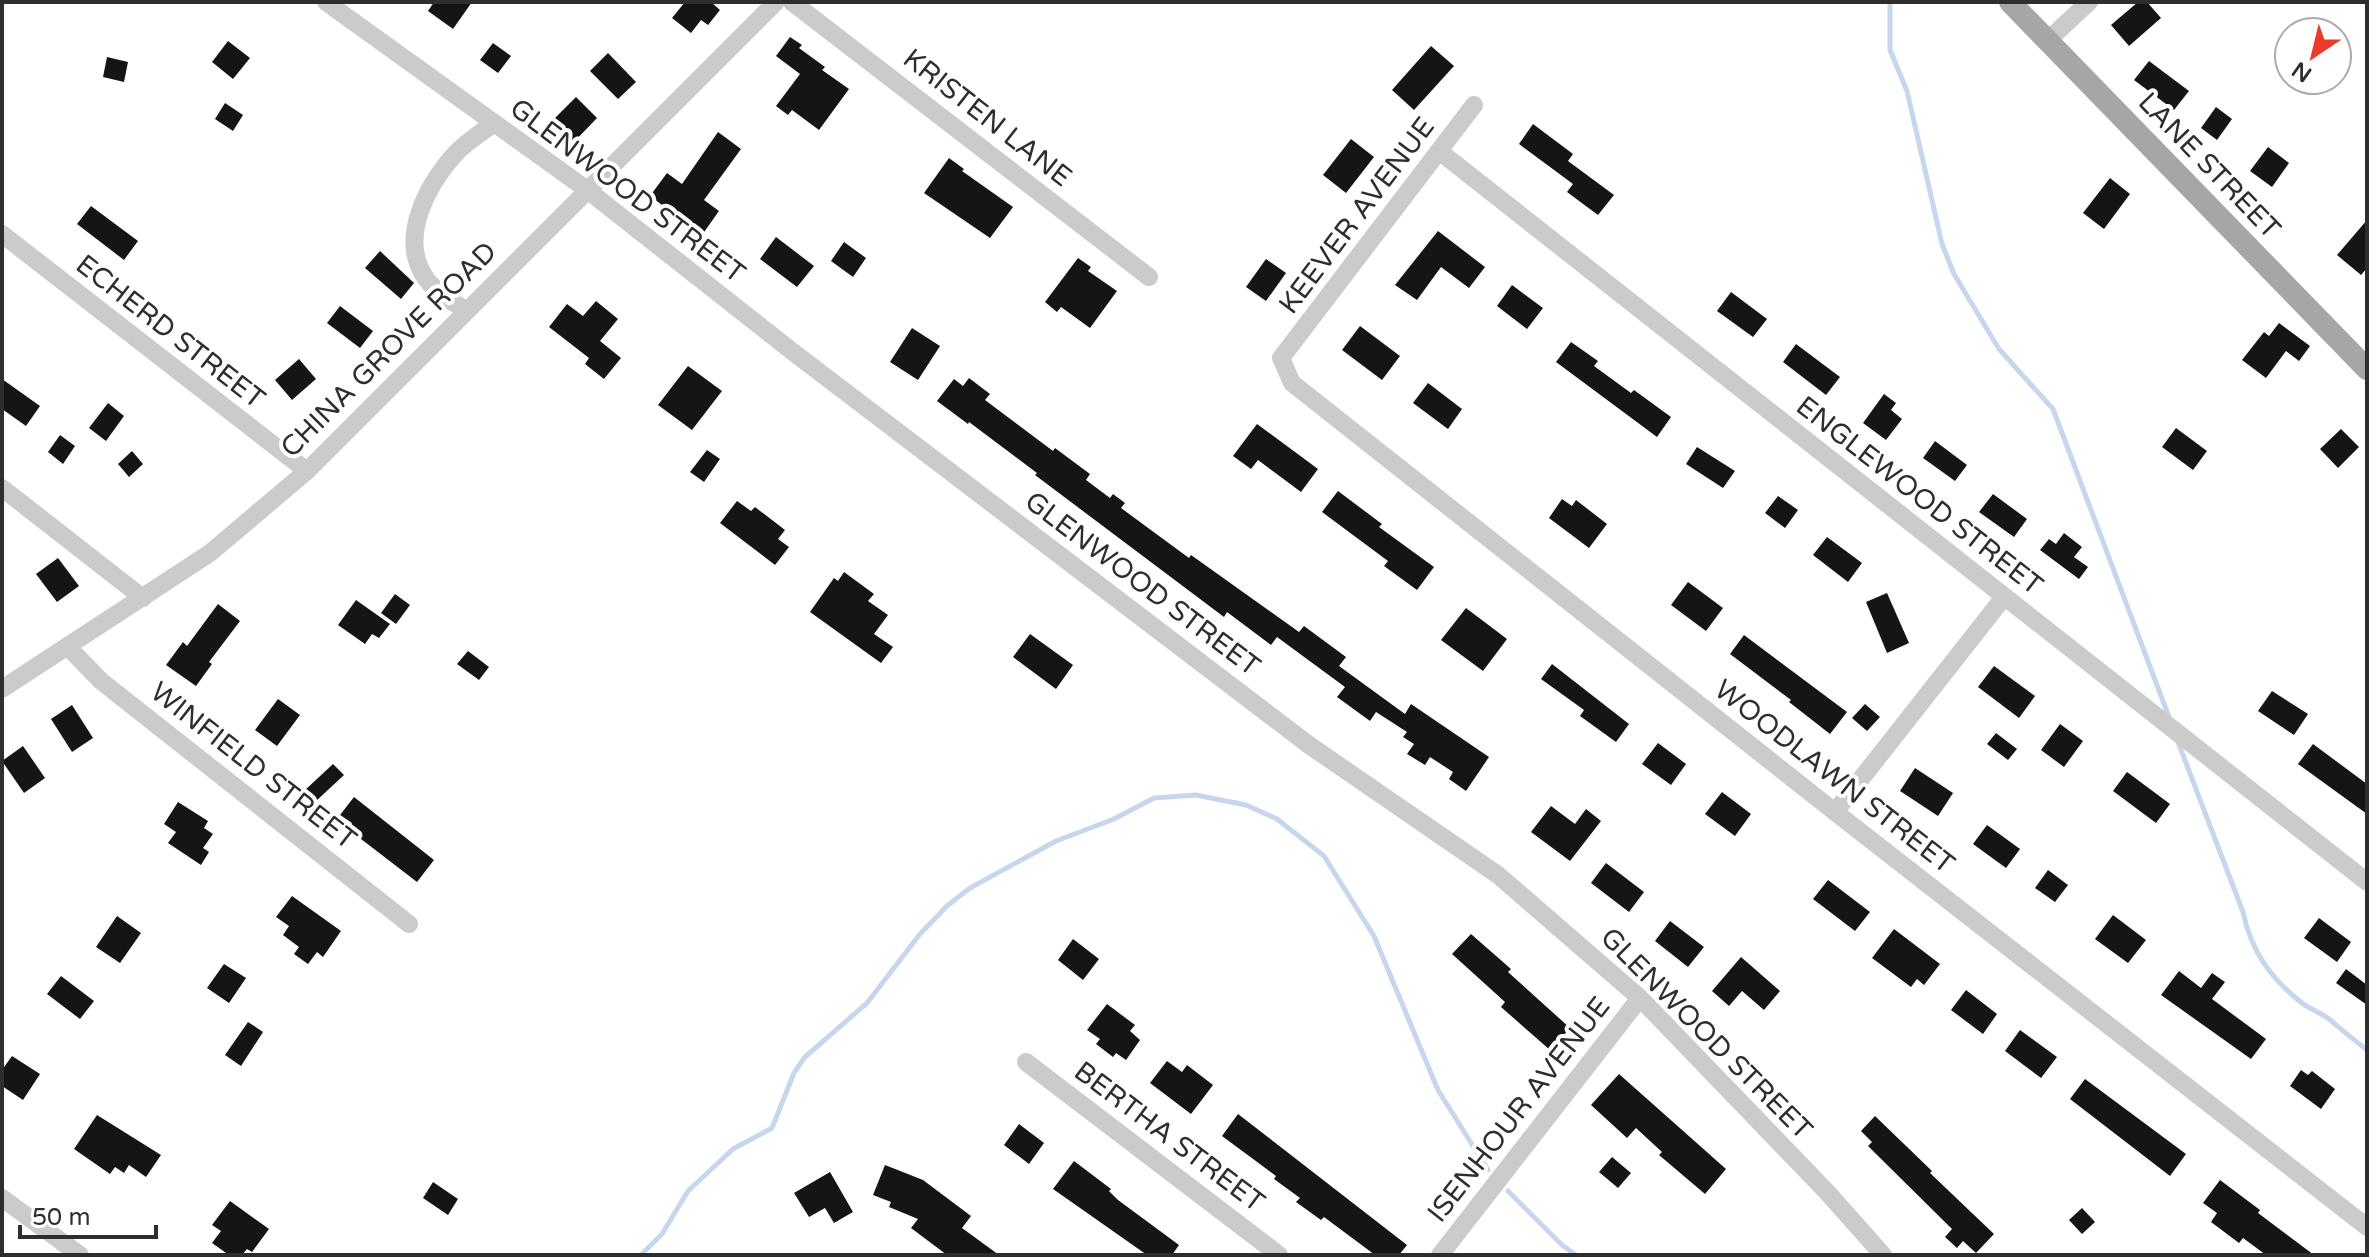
<svg xmlns="http://www.w3.org/2000/svg" width="2369" height="1257" font-family="'Varela Round',sans-serif">
<style>
.lines{fill:none;stroke-linecap:round;stroke-linejoin:round}
.stream{stroke:#c6d7ed;stroke-width:5}
.building{fill:#151515}
.minor{stroke:#cbcbcb;stroke-width:18}
.major{stroke:#a6a6a6;stroke-width:22}
.labels{text-anchor:middle;stroke-width:8;stroke-linejoin:round;paint-order:stroke}
.street-label{font-size:28px;fill:#2e2e2e;stroke:#fff}
</style>
<rect width="100%" height="100%" fill="#fff"/>
<g class="lines">
<g class="stream">
<polyline points="1890,2 1890,50 1907,91 1942,244 1954,274 1999,349 2053,409 2169,717"/>
<path d="M2178 742 2243 912C2251 951 2271 979 2302 1003 2310 1009 2321 1013 2329 1019 2341 1029 2354 1040 2367 1050"/>
<polyline points="1508,1191 1562,1245 1576,1255"/>
<polyline points="641,1255 662,1234 688,1191 733,1149 772,1128 794,1073 805,1057 867,1003 920,934 948,905 970,888 1056,841 1114,819 1154,798 1196,795 1246,805 1277,819 1324,856 1374,936 1438,1090 1488,1170"/>
</g>
</g>
<g class="building">
<polygon points="434,2 472,2 453,29 428,11"/>
<polygon points="685,2 711,2 720,10 708,25 701,20 691,33 672,18"/>
<polygon points="2138,2 2147,2 2161,18 2129,46 2111,25"/>
<polygon points="790,37 802,45 799,48 825,67 822,70 849,89 819,130 792,110 788,115 776,106 800,74 776,56"/>
<polygon points="228,41 250,58 233,79 212,62"/>
<polygon points="493,43 511,56 498,73 480,60"/>
<polygon points="1431,46 1454,66 1414,110 1392,90"/>
<polygon points="608,53 636,82 618,99 590,71"/>
<polygon points="107,57 128,62 124,82 103,77"/>
<polygon points="2149,61 2189,91 2174,110 2134,80"/>
<polygon points="576,97 597,118 570,146 548,125"/>
<polygon points="225,103 243,115 233,131 215,119"/>
<polygon points="2216,107 2232,119 2217,140 2201,128"/>
<polygon points="1533,124 1573,154 1568,161 1614,195 1598,215 1567,192 1573,184 1519,144"/>
<polygon points="718,132 741,149 704,200 719,211 702,235 650,196 667,173 682,184"/>
<polygon points="1351,139 1374,157 1346,193 1323,175"/>
<polygon points="2268,147 2289,163 2272,187 2250,171"/>
<polygon points="949,158 964,169 962,171 1013,207 990,238 924,193"/>
<polygon points="2110,178 2130,194 2104,229 2083,213"/>
<polygon points="91,206 138,241 124,260 77,224"/>
<polygon points="2367,220 2367,268 2361,275 2337,255"/>
<polygon points="1438,231 1485,267 1469,288 1441,267 1417,300 1395,285"/>
<polygon points="776,237 814,266 797,287 760,259"/>
<polygon points="844,242 866,258 853,277 831,261"/>
<polygon points="380,251 414,283 401,299 365,268"/>
<polygon points="1078,258 1091,267 1088,271 1117,291 1090,328 1061,307 1057,312 1045,302"/>
<polygon points="1266,259 1286,273 1266,301 1246,287"/>
<polygon points="1512,285 1543,308 1527,329 1497,306"/>
<polygon points="1731,292 1767,319 1753,337 1717,311"/>
<polygon points="596,301 618,319 600,341 621,358 604,379 585,364 589,358 549,327 567,304 583,316"/>
<polygon points="340,306 373,331 360,348 327,323"/>
<polygon points="2279,323 2310,346 2299,361 2286,351 2266,378 2242,360 2264,332 2269,336"/>
<polygon points="1360,326 1400,356 1382,380 1342,350"/>
<polygon points="912,328 940,346 918,380 890,362"/>
<polygon points="1571,342 1598,361 1594,366 1631,393 1634,390 1671,417 1657,437 1556,362"/>
<polygon points="1796,344 1840,377 1826,395 1783,362"/>
<polygon points="299,359 316,379 292,400 275,380"/>
<polygon points="688,366 722,391 692,430 658,405"/>
<polygon points="969,378 990,394 985,400 1053,451 1055,448 1090,474 1086,480 1110,498 1113,494 1125,503 1121,508 1189,558 1191,555 1299,632 1304,626 1346,657 1339,666 1405,714 1411,704 1489,757 1466,791 1449,779 1453,772 1430,757 1425,765 1407,754 1414,744 1403,737 1407,732 1376,712 1370,721 1337,697 1345,687 1277,637 1271,645 1227,612 1224,617 1035,475 1037,473 969,422 968,424 937,401 954,379 963,386"/>
<polygon points="2,379 40,406 26,426 2,409"/>
<polygon points="1428,383 1462,409 1448,429 1413,403"/>
<polygon points="1884,394 1896,403 1891,410 1902,419 1886,440 1863,423"/>
<polygon points="108,403 124,416 106,441 89,428"/>
<polygon points="1257,424 1318,469 1301,492 1258,460 1251,469 1233,456"/>
<polygon points="2176,428 2207,451 2193,470 2162,447"/>
<polygon points="2341,429 2359,447 2338,468 2320,449"/>
<polygon points="60,435 75,446 63,464 48,452"/>
<polygon points="1935,441 1967,465 1955,481 1923,458"/>
<polygon points="1697,447 1735,471 1723,488 1686,464"/>
<polygon points="707,450 720,459 704,482 690,472"/>
<polygon points="132,451 143,464 129,477 118,464"/>
<polygon points="1338,491 1382,524 1379,527 1434,567 1417,590 1384,566 1388,561 1322,512"/>
<polygon points="1993,494 2027,519 2014,537 1979,512"/>
<polygon points="1778,496 1798,510 1785,528 1765,513"/>
<polygon points="1562,499 1572,506 1576,500 1607,524 1589,548 1549,518"/>
<polygon points="737,501 751,511 755,507 785,530 778,539 789,547 775,565 720,523"/>
<polygon points="2064,533 2082,547 2074,557 2088,567 2079,579 2040,550 2049,539 2056,544"/>
<polygon points="1827,537 1862,563 1848,582 1813,555"/>
<polygon points="58,558 79,586 57,602 36,574"/>
<polygon points="844,572 874,594 868,601 888,615 874,634 893,647 881,663 810,612 834,578 838,581"/>
<polygon points="1688,582 1723,608 1706,631 1671,605"/>
<polygon points="1887,593 1909,643 1887,653 1866,602"/>
<polygon points="395,594 410,605 396,624 381,613"/>
<polygon points="356,600 390,624 379,638 372,634 365,644 338,625"/>
<polygon points="218,604 240,621 209,662 212,664 196,686 166,665 183,642 187,646"/>
<polygon points="1466,608 1507,639 1483,671 1441,640"/>
<polygon points="1030,634 1073,665 1056,689 1013,657"/>
<polygon points="1744,635 1847,712 1830,734 1789,702 1791,700 1730,654"/>
<polygon points="468,651 489,667 479,680 457,664"/>
<polygon points="1552,664 1629,724 1616,742 1580,716 1584,710 1541,679"/>
<polygon points="1994,666 2035,696 2019,718 1978,687"/>
<polygon points="2272,691 2308,714 2294,735 2258,711"/>
<polygon points="278,699 300,715 277,746 255,730"/>
<polygon points="1865,704 1880,717 1867,731 1852,718"/>
<polygon points="72,705 93,738 72,752 51,719"/>
<polygon points="2060,724 2083,741 2064,767 2041,750"/>
<polygon points="1996,733 2017,749 2008,760 1987,744"/>
<polygon points="1658,743 1686,764 1671,785 1642,764"/>
<polygon points="2313,744 2367,784 2367,814 2298,764"/>
<polygon points="23,746 45,778 24,793 2,761"/>
<polygon points="333,764 344,775 315,802 304,791"/>
<polygon points="1915,768 1953,793 1938,816 1900,791"/>
<polygon points="2127,772 2170,804 2156,823 2113,791"/>
<polygon points="1722,792 1751,814 1735,836 1705,814"/>
<polygon points="354,797 434,860 417,882 348,829 352,823 340,815"/>
<polygon points="178,802 208,821 204,828 213,834 203,848 209,852 201,865 168,843 176,832 164,824"/>
<polygon points="1551,806 1575,824 1586,809 1601,821 1570,861 1531,832"/>
<polygon points="1987,825 2020,849 2006,868 1973,844"/>
<polygon points="1606,863 1644,892 1629,912 1591,883"/>
<polygon points="2048,870 2068,885 2055,902 2035,888"/>
<polygon points="1828,880 1870,912 1855,931 1813,899"/>
<polygon points="292,896 341,931 323,957 317,952 308,964 294,954 299,947 283,935 289,926 276,917"/>
<polygon points="2113,915 2146,940 2128,963 2095,939"/>
<polygon points="117,916 141,933 120,963 96,947"/>
<polygon points="2319,918 2351,942 2337,962 2304,938"/>
<polygon points="1670,921 1704,947 1688,967 1655,941"/>
<polygon points="1894,929 1940,964 1924,985 1917,979 1911,987 1872,958"/>
<polygon points="1471,934 1511,969 1508,972 1570,1028 1550,1050 1501,1007 1505,1002 1452,954"/>
<polygon points="1073,939 1099,959 1083,980 1058,960"/>
<polygon points="1741,957 1780,991 1764,1010 1742,991 1729,1006 1712,991"/>
<polygon points="224,964 246,978 229,1003 207,988"/>
<polygon points="2346,969 2367,985 2367,1005 2336,983"/>
<polygon points="2179,971 2201,988 2212,973 2225,982 2212,999 2266,1039 2251,1059 2161,995"/>
<polygon points="61,976 94,1001 80,1019 47,994"/>
<polygon points="1966,990 1997,1014 1983,1034 1951,1010"/>
<polygon points="1107,1004 1135,1025 1130,1031 1140,1040 1126,1060 1116,1053 1113,1057 1096,1044 1100,1039 1087,1030"/>
<polygon points="248,1022 263,1032 241,1066 225,1055"/>
<polygon points="2020,1030 2057,1057 2041,1078 2005,1051"/>
<polygon points="12,1056 40,1074 23,1100 2,1086 2,1070"/>
<polygon points="1167,1061 1182,1072 1187,1065 1213,1085 1191,1114 1150,1083"/>
<polygon points="2301,1070 2308,1075 2312,1071 2335,1089 2321,1109 2290,1086"/>
<polygon points="1619,1074 1726,1169 1705,1194 1659,1155 1662,1152 1636,1128 1627,1138 1591,1105"/>
<polygon points="2085,1079 2186,1154 2170,1176 2070,1099"/>
<polygon points="1238,1114 1407,1245 1399,1255 1375,1255 1324,1217 1321,1220 1296,1202 1300,1198 1274,1179 1276,1176 1222,1136"/>
<polygon points="97,1115 161,1155 146,1177 129,1165 124,1173 115,1167 110,1174 74,1149"/>
<polygon points="1875,1116 1932,1171 1930,1173 1994,1234 1976,1253 1963,1241 1957,1248 1945,1237 1952,1229 1868,1146 1872,1142 1861,1131"/>
<polygon points="1019,1124 1044,1143 1029,1164 1004,1145"/>
<polygon points="1612,1157 1631,1173 1618,1188 1599,1172"/>
<polygon points="1074,1161 1111,1189 1109,1191 1118,1200 1179,1245 1172,1255 1147,1255 1053,1189"/>
<polygon points="885,1165 923,1180 971,1216 962,1228 999,1255 947,1255 911,1228 918,1219 889,1207 891,1202 873,1195"/>
<polygon points="830,1172 853,1212 834,1223 825,1208 809,1217 794,1193"/>
<polygon points="2220,1180 2260,1210 2258,1213 2314,1255 2266,1255 2243,1238 2239,1243 2211,1222 2217,1213 2203,1203"/>
<polygon points="433,1182 458,1199 448,1215 423,1198"/>
<polygon points="230,1201 269,1229 252,1252 247,1249 242,1255 229,1255 212,1243 221,1231 212,1225"/>
<polygon points="2082,1208 2095,1222 2082,1234 2069,1220"/>
</g>
<g class="lines">
<g class="minor">
<polyline points="326,2 586,189 793,352 1309,745 1498,875 1640,998 1827,1192 1883,1255"/>
<polyline points="792,2 1149,277"/>
<polyline points="2047,41 2089,2"/>
<polyline points="1474,105 1281,358 1292,383 1835,812 2367,1227"/>
<polyline points="1439,151 2367,882"/>
<polyline points="2,234 307,471"/>
<path d="M466 310C451 301 432 290 423 274 400 235 428 184 455 154 466 142 481 133 494 123"/>
<polyline points="2,488 143,598"/>
<polyline points="68,647 101,681 409,924"/>
<polyline points="2,689 210,553 307,471 776,2"/>
<polyline points="1835,812 2004,597"/>
<polyline points="1026,1062 1279,1255"/>
<polyline points="2,1198 80,1255"/>
<polyline points="1440,1255 1640,998"/>
</g>
<polyline class="major" points="2010,2 2367,369"/>
</g>
<g class="labels">
<g class="street-label">
<text transform="translate(988 117) rotate(38)" y="10">KRISTEN LANE</text>
<text transform="translate(2210 165) rotate(46)" y="10">LANE STREET</text>
<text transform="translate(628 190) rotate(37)" y="10">GLENWOOD STREET</text>
<text transform="translate(1356 215) rotate(-53)" y="10">KEEVER AVENUE</text>
<text transform="translate(171 331) rotate(38)" y="10">ECHERD STREET</text>
<text transform="translate(388 349) rotate(-45)" y="10">CHINA GROVE ROAD</text>
<text transform="translate(1920 495) rotate(38)" y="10">ENGLEWOOD STREET</text>
<text transform="translate(1143 583) rotate(37)" y="10">GLENWOOD STREET</text>
<text transform="translate(254 765) rotate(38)" y="10">WINFIELD STREET</text>
<text transform="translate(1835 776) rotate(38)" y="10">WOODLAWN STREET</text>
<text transform="translate(1707 1033) rotate(45)" y="10">GLENWOOD STREET</text>
<text transform="translate(1518 1109) rotate(-52)" y="10">ISENHOUR AVENUE</text>
<text transform="translate(1170 1136) rotate(37)" y="10">BERTHA STREET</text>
</g>
</g>
<rect width="2369" height="1257" fill="none" stroke="#2e2e2e" stroke-width="8"/>
<g transform="translate(2313 56) rotate(215)"><circle r="38" fill="#ffffff" stroke="#ababab" stroke-width="2"/>
<path d="M0-6L14 30L0 20L-14 30Z" fill="#eb3b2a"/>
<text y="-12" font-size="22" font-weight="bold" text-anchor="middle" fill="#2e2e2e">N</text>
</g>
<path d="M20 1225v12h136v-12" fill="none" stroke="#2e2e2e" stroke-width="4"/>
<text x="32" y="1225" font-size="24" fill="#2e2e2e" stroke="#ffffff" stroke-width="6" paint-order="stroke">50 m</text>
</svg>
